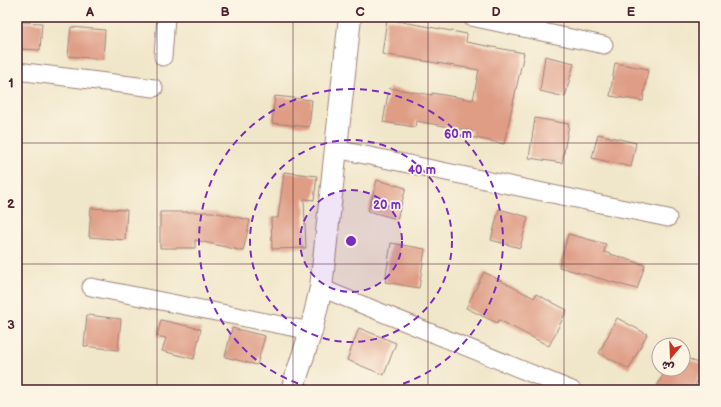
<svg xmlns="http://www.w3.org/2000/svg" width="721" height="407" font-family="'Balsamiq Sans','Playpen Sans Arabic',sans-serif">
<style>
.building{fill:#df9d86}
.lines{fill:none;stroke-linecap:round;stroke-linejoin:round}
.street-casing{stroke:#9d827a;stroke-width:19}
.secondary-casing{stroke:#9d827a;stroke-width:24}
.street{stroke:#fff;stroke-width:17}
.secondary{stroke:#fff;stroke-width:22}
.grid{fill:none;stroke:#4a1f2b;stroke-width:1;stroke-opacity:0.55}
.ring{fill:none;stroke:#7b2cbf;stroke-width:2;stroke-dasharray:7 5}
.centre{fill:#7b2cbf;stroke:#fcf5e5;stroke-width:2}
.ring-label{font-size:12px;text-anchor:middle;font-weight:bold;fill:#7b2cbf;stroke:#fcf5e5;stroke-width:3.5;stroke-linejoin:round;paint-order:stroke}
.neatline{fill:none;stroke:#4a1f2b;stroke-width:1.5}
.grid-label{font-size:13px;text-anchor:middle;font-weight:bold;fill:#4a1f2b}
</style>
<rect width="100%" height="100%" fill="#fcf5e5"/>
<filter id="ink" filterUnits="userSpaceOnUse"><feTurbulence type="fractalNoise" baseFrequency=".025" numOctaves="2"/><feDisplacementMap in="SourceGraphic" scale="8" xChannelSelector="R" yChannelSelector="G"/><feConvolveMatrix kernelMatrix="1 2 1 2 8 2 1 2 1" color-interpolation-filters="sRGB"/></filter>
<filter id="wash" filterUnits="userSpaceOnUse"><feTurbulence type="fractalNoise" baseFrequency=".012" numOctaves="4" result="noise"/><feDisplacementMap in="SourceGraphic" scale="16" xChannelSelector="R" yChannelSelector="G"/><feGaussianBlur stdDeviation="0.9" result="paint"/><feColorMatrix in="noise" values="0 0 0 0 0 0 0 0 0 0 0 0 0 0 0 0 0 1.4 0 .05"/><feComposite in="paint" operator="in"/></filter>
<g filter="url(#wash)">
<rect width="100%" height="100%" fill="#f0e6c9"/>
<g id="blocks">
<g class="building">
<polygon points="387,19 467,34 466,42 524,53 504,144 471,137 472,131 416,121 415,127 383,122 389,88 432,95 432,93 473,100 479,70 382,54"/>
<polygon points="17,22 42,23 40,50 17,49"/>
<polygon points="71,27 105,30 103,59 68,56"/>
<polygon points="545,56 574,63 565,97 540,91"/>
<polygon points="615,63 648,69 643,101 610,96"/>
<polygon points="275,96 312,100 309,127 272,123"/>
<polygon points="535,118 569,124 562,163 529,158"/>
<polygon points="598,134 636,143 631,167 592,158"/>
<polygon points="284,172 317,176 314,200 304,199 306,248 272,249 271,218 278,218"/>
<polygon points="377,180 406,188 397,219 368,211"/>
<polygon points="91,208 127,210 125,240 89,237"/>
<polygon points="499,209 528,217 520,248 491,240"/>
<polygon points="160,212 213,212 250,220 243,251 195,240 195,248 160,248"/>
<polygon points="568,234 606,244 604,252 645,265 637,289 559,267"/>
<polygon points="391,243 425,249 419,288 385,282"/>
<polygon points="484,272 534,298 536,294 567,310 549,346 499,320 497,323 466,308"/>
<polygon points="87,315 121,319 118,350 84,346"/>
<polygon points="617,318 647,334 629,369 599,353"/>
<polygon points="161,320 201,329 194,359 162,351 166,338 157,336"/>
<polygon points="232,328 265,336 257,365 225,357"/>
<polygon points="359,328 396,343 384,375 347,360"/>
<polygon points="683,356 704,366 693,390 655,390 666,369 683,369"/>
</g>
</g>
</g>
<g filter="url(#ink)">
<use href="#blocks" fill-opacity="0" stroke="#9d827a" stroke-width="1"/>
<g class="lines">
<defs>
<g id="street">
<polyline points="471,17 604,45"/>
<polyline points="163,57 166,17"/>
<polyline points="17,71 154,88"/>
<polyline points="336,149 668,218"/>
<polyline points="91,287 311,331"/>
<polyline points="321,288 572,390"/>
</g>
<polyline id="secondary" points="292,390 311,331 321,288 350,17"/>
</defs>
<use href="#street" class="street-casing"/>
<use href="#secondary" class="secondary-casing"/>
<use href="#street" class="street"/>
<use href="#secondary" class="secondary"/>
</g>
</g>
<path class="grid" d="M157 17V390M293 17V390M428 17V390M564 17V390M17 143H704M17 264H704"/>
<circle cx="351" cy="241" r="51" fill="#7b2cbf" fill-opacity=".12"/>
<g class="ring">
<circle cx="351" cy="241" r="51"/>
<circle cx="351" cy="241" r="101"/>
<path d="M321 390A152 152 0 1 1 381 390"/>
</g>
<circle cx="351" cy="241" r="6" class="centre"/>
<g class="ring-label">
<text x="458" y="138">60 m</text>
<text x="422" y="174">40 m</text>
<text x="387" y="209">20 m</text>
</g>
<rect width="721" height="407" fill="none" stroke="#fcf5e5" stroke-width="44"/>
<g transform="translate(671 357) rotate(199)"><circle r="19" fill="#fcf5e5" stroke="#b59f9b"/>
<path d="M0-3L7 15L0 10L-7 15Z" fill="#c8321e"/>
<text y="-6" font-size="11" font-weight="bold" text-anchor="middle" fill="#4a1f2b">ش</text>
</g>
<rect x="22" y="22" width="677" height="363" class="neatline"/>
<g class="grid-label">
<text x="90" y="16">A</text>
<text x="225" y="16">B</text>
<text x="360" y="16">C</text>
<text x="496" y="16">D</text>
<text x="631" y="16">E</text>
<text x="11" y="87">1</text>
<text x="11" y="208">2</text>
<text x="11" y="329">3</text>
</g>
</svg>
